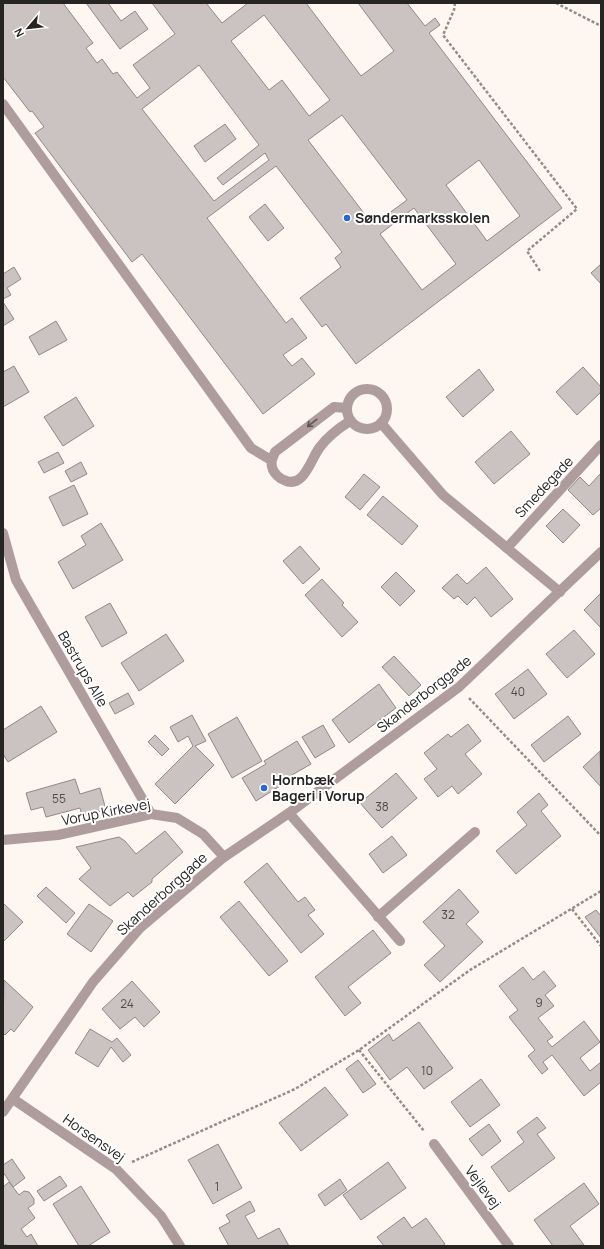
<svg xmlns="http://www.w3.org/2000/svg" width="604" height="1249" font-family="Manrope,sans-serif">
<style>
.building{fill:#cbc3c2;stroke:#918988;fill-rule:evenodd}
.lines{fill:none;stroke-linecap:round;stroke-linejoin:round}
.path{stroke:#918d89;stroke-width:2.5;stroke-dasharray:3 2;stroke-linecap:butt}
.minor{stroke:#af9d9e;stroke-width:10}
.oneway{stroke:#5d5554}
.poi-dot{fill:#2a67d4;stroke:#fff;stroke-width:1.5}
.labels{text-anchor:middle;stroke-width:4;stroke-linejoin:round;paint-order:stroke}
.number-label{font-size:12px;fill:#504c4b}
.poi-label{font-size:14px;font-weight:bold;fill:#272523;stroke:#fff;text-anchor:start}
.street-label{font-size:14px;fill:#272523;stroke:#fff}
</style>
<rect width="100%" height="100%" fill="#fdf6f1"/>
<g class="building">
<path d="M3 3H63L93 43 86 48 97 63 102 59 113 74 117 72 137 98 150 88 133 65 175 34 152 3H206L222 23 248 3H306L361 76 394 51 358 3H407L425 26 435 18 440 25 429 33 562 208 356 364 326 324 322 327 300 298 341 267 335 258 342 252 276 166 207 218 286 323 292 318 307 338 283 355 292 366 302 358 315 374 263 414 142 254 132 262 35 133 44 127 32 111 30 112 3 77ZM264 15 330 100 309 116 282 80 269 90 231 41ZM199 65 259 145 217 178 223 185 265 153 269 160 214 201 142 109ZM342 115 407 200 373 225 308 140ZM479 160 520 216 487 241 446 185ZM414 208 456 264 422 290 380 234Z"/>
<polygon points="86,3 108,3 121,21 135,11 148,29 120,49"/>
<polygon points="225,124 236,139 205,162 194,146"/>
<polygon points="265,204 284,228 268,241 249,217"/>
<polygon points="601,264 601,284 591,273"/>
<polygon points="14,267 21,279 7,288 11,295 3,299 3,274"/>
<polygon points="3,302 14,319 3,326"/>
<polygon points="56,321 67,340 39,355 29,337"/>
<polygon points="14,366 29,392 3,407 3,372"/>
<polygon points="583,367 601,387 601,392 577,415 556,392"/>
<polygon points="479,369 494,390 463,417 446,397"/>
<polygon points="76,397 94,426 63,446 44,417"/>
<polygon points="511,431 530,454 494,484 475,462"/>
<polygon points="58,452 64,463 44,473 38,462"/>
<polygon points="81,462 87,474 71,482 65,471"/>
<polygon points="601,473 601,508 593,515 568,490 580,477 589,486"/>
<polygon points="364,474 380,487 360,510 345,497"/>
<polygon points="74,485 88,514 63,526 49,497"/>
<polygon points="383,496 418,526 402,545 367,515"/>
<polygon points="563,509 580,525 563,543 546,526"/>
<polygon points="101,523 123,560 73,589 58,562 86,545 81,536"/>
<polygon points="300,546 320,569 303,584 283,561"/>
<polygon points="486,567 513,599 491,617 475,597 467,605 458,596 454,599 442,588 457,574 467,584"/>
<polygon points="396,572 415,591 400,606 381,587"/>
<polygon points="322,579 344,603 342,605 358,622 342,637 305,595"/>
<polygon points="601,593 601,628 584,610"/>
<polygon points="110,603 127,633 102,647 85,617"/>
<polygon points="574,630 595,654 567,678 546,654"/>
<polygon points="166,634 184,661 139,691 121,663"/>
<polygon points="394,656 421,685 409,696 382,667"/>
<polygon points="528,669 547,694 514,719 495,694"/>
<polygon points="379,684 396,708 349,743 332,720"/>
<polygon points="128,693 134,704 115,714 109,703"/>
<polygon points="41,706 57,732 8,762 3,754 3,730"/>
<polygon points="192,715 206,741 195,746 214,765 175,804 155,784 193,746 188,736 178,742 170,727"/>
<polygon points="568,716 581,734 544,762 531,745"/>
<polygon points="237,717 262,761 232,778 208,734"/>
<polygon points="468,724 481,741 465,754 482,774 458,794 452,786 438,797 424,779 437,769 424,753 448,734 451,737"/>
<polygon points="323,725 335,746 315,758 302,737"/>
<polygon points="155,735 169,749 162,756 148,742"/>
<polygon points="297,741 311,764 278,783 280,786 256,801 242,778 266,764 264,761"/>
<polygon points="600,751 601,785 600,786 583,767"/>
<polygon points="396,773 417,798 382,828 360,803"/>
<polygon points="75,779 80,794 100,788 106,810 82,816 80,808 46,817 43,807 31,810 26,793"/>
<polygon points="539,793 548,805 541,811 561,836 516,874 496,851 527,825 517,812"/>
<polygon points="165,831 183,852 152,879 152,882 133,897 128,892 110,906 79,879 91,868 76,847 119,837 125,841 136,854"/>
<polygon points="392,836 407,855 383,873 369,854"/>
<polygon points="267,863 298,902 305,897 315,910 308,915 324,934 301,953 244,882"/>
<polygon points="46,887 75,913 66,923 37,896"/>
<polygon points="459,889 479,912 466,924 483,942 440,982 424,965 445,946 423,922"/>
<polygon points="239,901 288,961 269,976 220,917"/>
<polygon points="3,903 23,922 3,942"/>
<polygon points="89,904 113,921 91,952 67,934"/>
<polygon points="596,910 601,916 601,938 585,917"/>
<polygon points="373,930 391,953 348,987 361,1003 345,1016 315,977"/>
<polygon points="523,967 533,980 544,971 556,986 545,995 554,1006 538,1018 553,1037 547,1041 552,1047 584,1021 600,1042 580,1058 590,1071 601,1062 601,1082 584,1096 552,1055 543,1062 548,1069 542,1074 528,1056 535,1050 509,1017 518,1010 499,986"/>
<polygon points="4,980 33,1007 14,1032 11,1029 5,1035 3,1033"/>
<polygon points="132,981 160,1012 144,1027 135,1017 120,1029 102,1009"/>
<polygon points="419,1022 453,1068 424,1089 407,1067 390,1080 368,1050 389,1034 393,1041"/>
<polygon points="90,1029 112,1042 117,1038 131,1055 123,1062 111,1047 98,1067 75,1053"/>
<polygon points="358,1060 376,1084 363,1093 346,1069"/>
<polygon points="481,1079 500,1105 470,1127 451,1102"/>
<polygon points="325,1087 348,1115 301,1151 279,1123"/>
<polygon points="537,1117 546,1128 537,1134 555,1158 509,1192 491,1167 524,1142 517,1132"/>
<polygon points="489,1124 501,1141 482,1156 469,1139"/>
<polygon points="218,1144 242,1188 213,1204 188,1160"/>
<polygon points="12,1159 25,1178 13,1187 3,1172 3,1165"/>
<polygon points="388,1162 406,1188 361,1220 343,1195"/>
<polygon points="60,1176 67,1186 44,1201 37,1191"/>
<polygon points="340,1179 347,1190 325,1206 318,1195"/>
<polygon points="9,1182 19,1195 24,1191 29,1192 34,1199 34,1204 28,1208 35,1218 21,1229 27,1237 31,1234 38,1246 7,1246 6,1244 3,1246 3,1187"/>
<polygon points="584,1183 599,1204 570,1226 584,1245 553,1246 534,1220"/>
<polygon points="81,1186 110,1232 88,1246 79,1246 53,1204"/>
<polygon points="250,1201 255,1211 245,1216 258,1239 279,1228 289,1246 229,1246 219,1228 230,1222 226,1215"/>
<polygon points="404,1217 412,1228 426,1218 445,1244 442,1246 384,1246 377,1237"/>
</g>
<g class="lines">
<g class="path">
<polyline points="455,3 454,10 443,35 577,209 527,251 540,271"/>
<polyline points="556,3 601,26"/>
<polyline points="469,698 601,836"/>
<polyline points="572,909 601,946"/>
<polyline points="359,1050 424,1131"/>
<polyline points="132,1162 295,1089 359,1050 470,970 601,891"/>
</g>
<g class="minor">
<polyline points="3,104 251,448 271,460"/>
<circle cx="367" cy="409" r="20"/>
<path d="M347 408 334 407 275 452C272 459 270 463 273 470 275 474 280 479 284 480 304 490 311 458 320 447 328 436 339 428 350 421"/>
<polyline points="381,423 443,495 560,592"/>
<polyline points="3,533 16,580 151,814"/>
<polyline points="507,548 601,445"/>
<polyline points="289,813 400,941"/>
<polyline points="3,840 58,835 151,814 177,818 203,834 224,857"/>
<polyline points="378,917 475,832"/>
<polyline points="13,1099 116,1169 161,1216 180,1246"/>
<polyline points="3,1112 93,982 140,928 224,857 289,813 459,687 601,552"/>
<polyline points="434,1144 509,1246"/>
</g>
</g>
<defs><path id="oneway-shaft" d="M-6 0H5M1.5-3L5.5 0L1.5 3" fill="none" stroke-width="1.6" stroke-linecap="round" stroke-linejoin="round"/></defs>
<use class="oneway" href="#oneway-shaft" transform="translate(312 423) rotate(142)"/>
<g class="poi-dot">
<circle cx="347" cy="218" r="4"/>
<circle cx="264" cy="788" r="4"/>
</g>
<g class="labels">
<g class="number-label">
<text x="518" y="696">40</text>
<text x="59" y="803">55</text>
<text x="382" y="811">38</text>
<text x="448" y="919">32</text>
<text x="539" y="1007">9</text>
<text x="127" y="1008">24</text>
<text x="427" y="1075">10</text>
<text x="217" y="1191">1</text>
</g>
<g class="poi-label">
<text x="355" y="223">Søndermarksskolen</text>
<text x="272" y="785">Hornbæk<tspan x="272" dy="16">Bageri i Vorup</tspan></text>
</g>
<g class="street-label">
<text transform="translate(544 487) rotate(-47)" y="5">Smedegade</text>
<text transform="translate(83 669) rotate(60)" y="5">Bastrups Alle</text>
<text transform="translate(424 694) rotate(-38)" y="5">Skanderborggade</text>
<text transform="translate(106 812) rotate(-11)" y="5">Vorup Kirkevej</text>
<text transform="translate(162 894) rotate(-42)" y="5">Skanderborggade</text>
<text transform="translate(94 1138) rotate(35)" y="5">Horsensvej</text>
<text transform="translate(483 1187) rotate(53)" y="5">Vejlevej</text>
</g>
</g>
<rect width="604" height="1249" fill="none" stroke="#272523" stroke-width="8"/>
<g transform="translate(28 28) rotate(242)" stroke="#ffffff" stroke-width="3" paint-order="stroke">
<path d="M0-3L7 15L0 10L-7 15Z" fill="#272523"/>
<text y="-6" font-size="11" font-weight="bold" text-anchor="middle" fill="#272523">N</text>
</g>
</svg>
